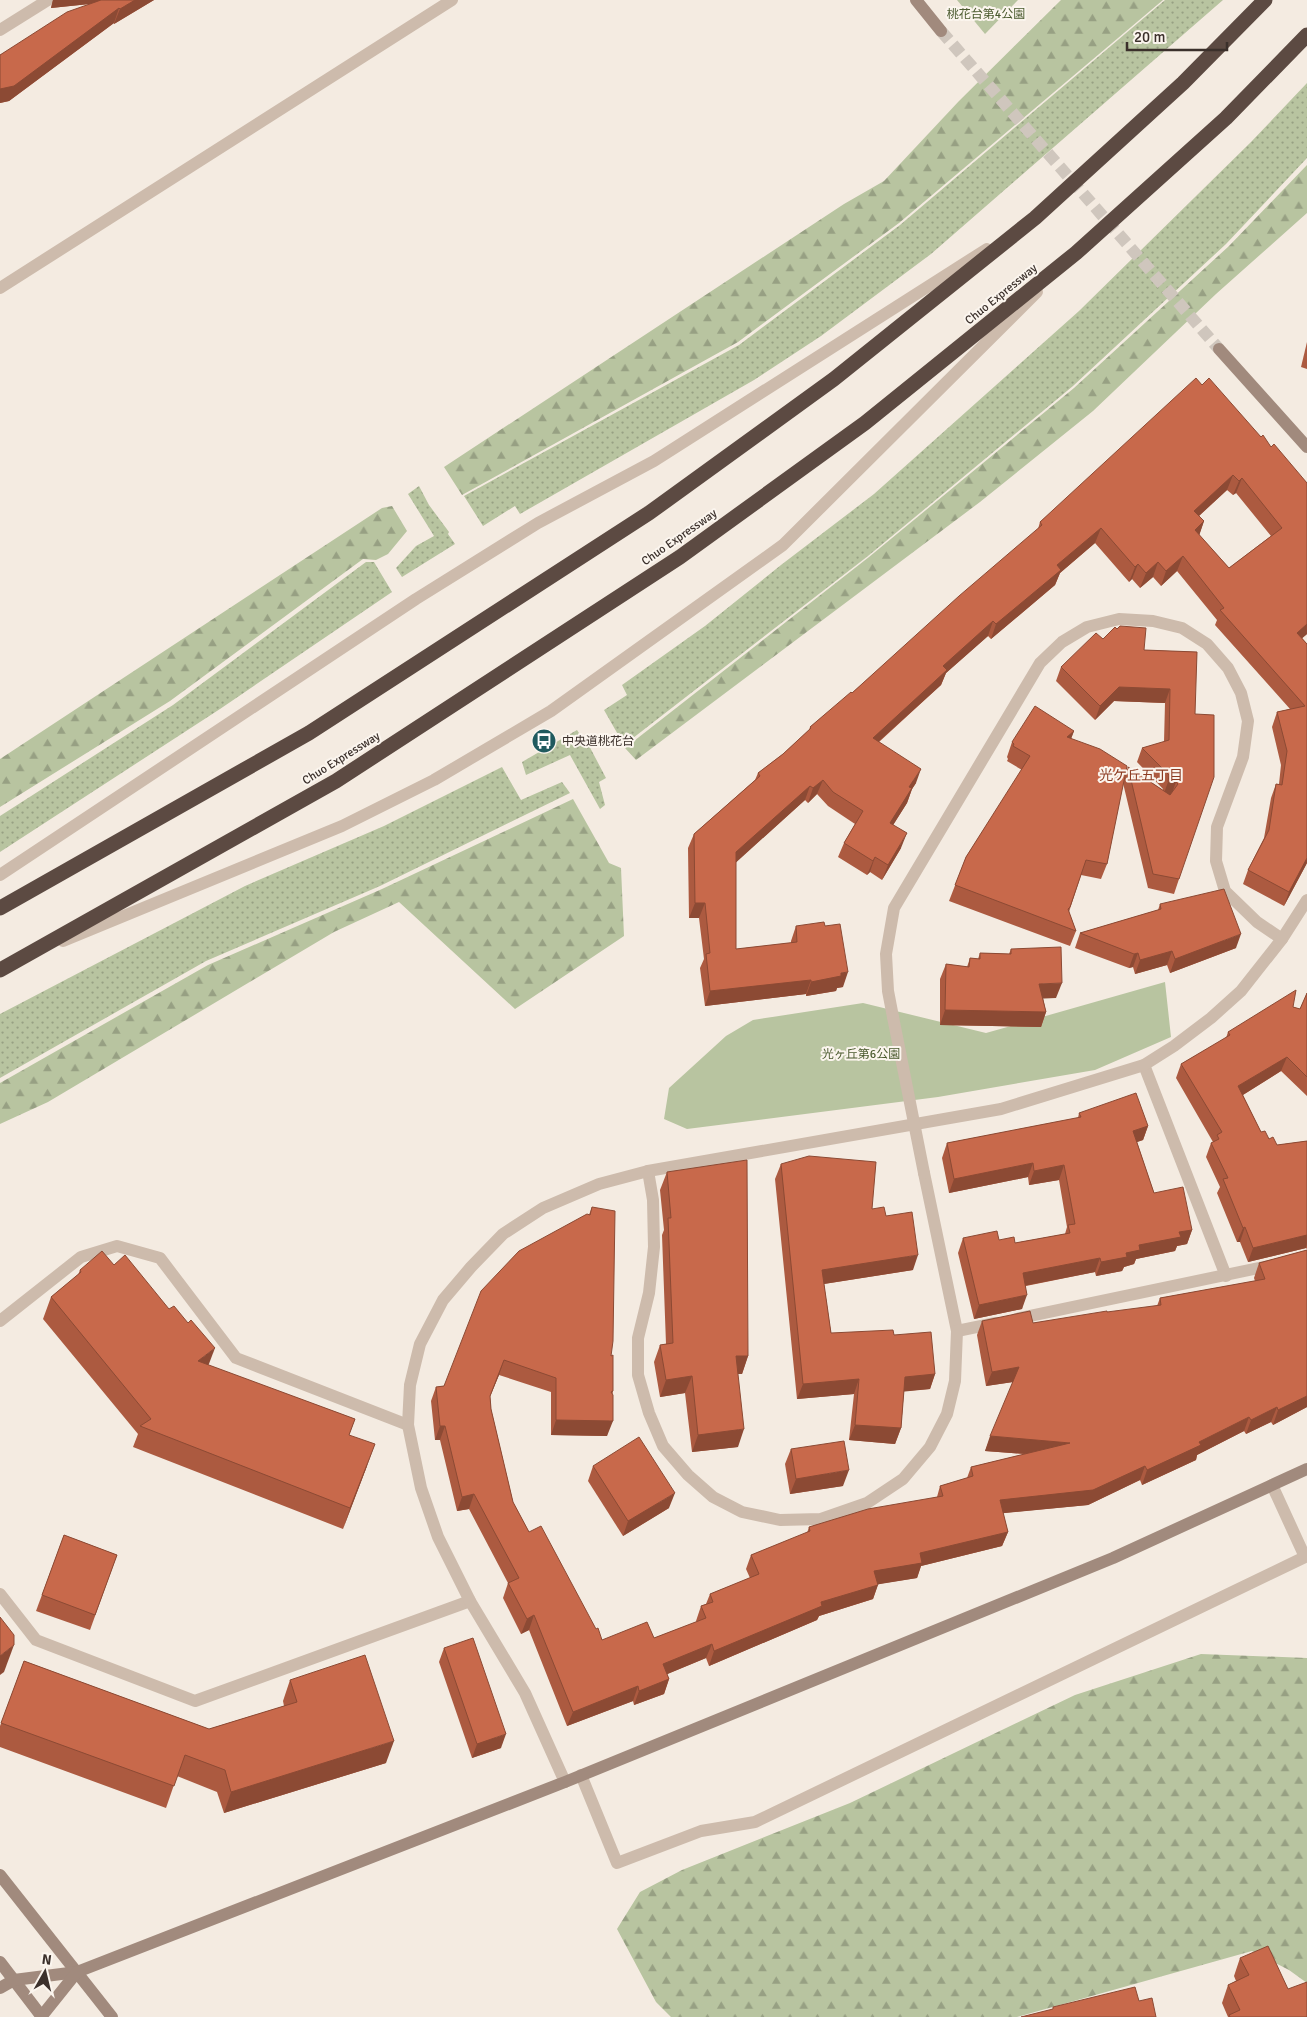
<svg xmlns="http://www.w3.org/2000/svg" width="1307" height="2017" font-family="Signika,'Noto Sans JP',sans-serif">
<style>
.grass{fill:url(#grass-dots)}
.forest{fill:url(#forest-firs)}
.green{fill:#b8c4a0}
.lines{fill:none;stroke-linecap:round;stroke-linejoin:round}
.secondary-tunnel{stroke:#cfc6bd;stroke-width:12;stroke-dasharray:12 6;stroke-linecap:butt}
.lane{stroke:#cdbbac;stroke-width:12}
.street{stroke:#cdbbac;stroke-width:12}
.secondary{stroke:#a18a7d;stroke-width:12}
.highway{stroke:#5c4a42;stroke-width:15}
.street-bridge{stroke:#cdbbac;stroke-width:12}
.wall{fill:#ac5a40;fill-rule:evenodd}
.shaded-wall{fill:#8c4a34}
.building{fill:#c8694b;stroke:#8c4a34;fill-rule:evenodd}
.labels{text-anchor:middle;stroke-width:4;stroke-linejoin:round;paint-order:stroke}
.park-label{font-size:12px;fill:#4a5a2e;stroke:#fbf5ee}
.street-label{font-size:12px;fill:#3b302b;stroke:#fbf5ee}
.poi-label{font-size:12px;fill:#3b302b;stroke:#fbf5ee;text-anchor:start}
.neighbourhood-label{font-size:14px;fill:#8c3b22;stroke:#fbf5ee}
</style>
<defs>
<pattern id="grass-dots" width="8" height="8" patternUnits="userSpaceOnUse" patternTransform="scale(1.25)"><rect width="8" height="8" fill="#b8c4a0"/><path d="M2 2h.1M6 6h.1" fill="none" stroke="#97a083" stroke-width="1.8" stroke-linecap="round"/></pattern>
<pattern id="forest-firs" width="22" height="20" patternUnits="userSpaceOnUse" patternTransform="scale(1.25)"><rect width="22" height="20" fill="#b8c4a0"/><path d="M5 1l3.5 6h-7zM16 11l3.5 6h-7z" fill="#97a083"/></pattern>
</defs>
<rect width="100%" height="100%" fill="#f4ebe1"/>
<g class="grass">
<polygon points="1165,0 1223,0 931,254 821,336 754,380 520,514 515,506 483,526 464,496 739,345 900,225"/>
<polygon points="1307,83 1307,158 1226,244 1073,386 868,556 624,745 604,710 627,695 622,685 705,626 781,565 874,494 1079,311 1251,142"/>
<polygon points="419,486 429,505 449,532 448,534 455,544 402,577 396,568 416,546 434,536 408,494"/>
<polygon points="366,562 374,562 392,592 220,709 0,852 0,816 173,705"/>
<polygon points="577,730 583,739 585,738 606,778 599,782 605,805 600,809 570,755 526,775 522,762"/>
<polygon points="502,767 521,800 562,782 570,793 380,886 206,961 0,1078 0,1014 245,886 384,826"/>
</g>
<g class="forest">
<polygon points="1061,0 1163,0 899,223 738,342 462,495 444,467 844,204 884,181 959,101"/>
<polygon points="1307,165 1307,213 1216,294 1093,411 980,502 636,760 625,748 869,557 1074,388 1229,246"/>
<polygon points="392,506 407,531 388,554 376,560 363,559 170,701 0,807 0,759 382,508"/>
<polygon points="573,799 609,863 621,868 624,936 515,1009 399,902 334,932 48,1102 0,1124 0,1083 208,965 382,889"/>
<polygon points="1201,1654 1307,1658 1307,1983 1289,1970 1252,1951 1017,2017 671,2017 656,2002 617,1929 640,1892 682,1870 850,1803 1075,1695"/>
</g>
<g class="green">
<polygon points="957,0 1018,0 985,34"/>
<polygon points="1165,982 1171,1037 1095,1070 938,1097 687,1129 664,1119 669,1088 726,1036 753,1020 863,1003 986,1033"/>
</g>
<g class="lines">
<polyline class="secondary-tunnel" points="941,31 1219,349"/>
<g class="lane">
<polyline points="0,875 416,599 538,523 654,461 987,249"/>
<polyline points="63,941 342,826 434,780 551,711 783,545 1037,292"/>
</g>
<g class="street">
<polyline points="0,30 48,0"/>
<polyline points="0,288 452,0"/>
<polyline points="893,1017 888,991 886,954 894,908 1040,663 1062,642 1087,627 1119,619 1153,621 1182,628 1207,644 1228,668 1241,693 1248,721 1243,757 1217,827 1216,861 1225,891 1257,922 1282,939"/>
<polyline points="1144,1065 1226,1276"/>
<polyline points="648,1171 653,1200 654,1247 649,1293 638,1338 638,1375 649,1413 663,1446 688,1475 713,1497 742,1512 780,1520 821,1519 867,1503 903,1479 930,1447 947,1414 955,1381 957,1331 924,1173"/>
<polyline points="1016,1319 1273,1265"/>
<polyline points="0,1321 81,1257 117,1246 160,1258 236,1358 408,1425"/>
<polyline points="957,1331 996,1323"/>
<polyline points="0,1594 36,1640 195,1701 470,1601"/>
<polyline points="581,1775 617,1863 701,1831 755,1822 1305,1557 1272,1485"/>
<polyline points="565,1782 525,1693 470,1601 438,1537 421,1488 408,1425 410,1385 420,1344 443,1300 471,1267 503,1234 543,1208 599,1184 648,1171 1001,1109 1144,1065 1174,1046 1211,1018 1241,991 1282,939 1307,900"/>
</g>
<g class="secondary">
<polyline points="916,0 941,31"/>
<polyline points="1219,349 1307,447"/>
<polyline points="0,1875 112,2017"/>
<polyline points="0,1962 42,2017"/>
<polyline points="0,1988 14,1980 77,1972"/>
<polyline points="41,2017 77,1972 565,1782 1113,1558 1307,1469"/>
</g>
<g class="highway">
<polyline points="0,908 309,733 649,513 834,379 1035,218 1183,83 1265,0"/>
<polyline points="0,970 336,781 680,557 865,423 1076,253 1226,118 1307,35"/>
</g>
<polyline class="street-bridge" points="893,1017 924,1173"/>
</g>
<g class="wall">
<polygon points="53,0 154,0 114,24 114,23 9,101 0,103 0,55 89,4 51,8"/>
<polygon points="1307,342 1307,369 1301,367"/>
<path d="M1202 385 1261 437 1307 483V634L1302 638 1307 644V863L1284 906 1243 884 1248 870 1264 838 1271 798 1276 784H1279L1281 765 1272 727 1277 712 1290 709 1215 625 1217 620 1177 571 1161 586 1153 577 1140 588 1132 579 1129 582 1095 543 1060 573 1055 585 991 639 988 636 946 673 941 685 879 742 916 783 912 789 907 803 893 825 901 848 882 880 870 872 867 875 838 857 844 843 855 824 828 806 817 794 808 803 805 800 736 862V949L791 943V941L796 926H825L843 987 837 988 836 991 806 996V994L705 1006 700 968 704 959 699 918H689L688 848 694 834 755 780 758 773 783 754 809 730 810 727 852 693 1038 529 1040 522ZM1227 490 1233 495 1236 493 1271 536 1229 568 1199 535 1204 521 1199 516Z"/>
<polygon points="1117,629 1144,650 1197,652 1179,879 1174,894 1148,888 1123,783 1107,864 1101,879 1081,875 1069,912 1076,931 1070,946 949,901 966,857 1022,770 1007,761 1008,759 1007,757 1012,742 1074,731 1071,739 1124,778 1128,767 1163,790 1163,789 1137,762 1142,748 1164,742 1165,703 1114,701 1095,720 1056,681 1061,667"/>
<polygon points="1160,904 1236,948 1170,973 1167,965 1135,974 1133,967 1129,968 1075,948 1080,933 1158,910"/>
<polygon points="1011,949 1056,998 1043,998 1046,1012 1041,1027 940,1025 940,979 946,964 967,967 970,958 978,959 980,953 1009,954"/>
<polygon points="1307,993 1307,1096 1281,1071 1243,1095 1261,1132 1277,1145 1307,1141 1307,1249 1306,1248 1248,1262 1240,1242 1237,1242 1217,1193 1220,1187 1206,1157 1211,1143 1213,1142 1176,1078 1181,1064 1226,1038 1228,1032 1293,1007 1300,1009"/>
<polygon points="1079,1113 1148,1126 1143,1140 1137,1142 1154,1193 1192,1230 1187,1244 1177,1246 1175,1251 1136,1259 1134,1264 1124,1267 1122,1271 1096,1276 1095,1272 1026,1286 1022,1309 974,1319 958,1253 963,1238 999,1240 1015,1243 1065,1234 1067,1227 1059,1180 1029,1185 1028,1177 949,1193 942,1158 947,1143 1078,1118"/>
<polygon points="781,1164 886,1216 913,1270 824,1284 831,1333 894,1335 935,1374 930,1389 904,1391 901,1428 895,1444 849,1440 854,1394 797,1399 775,1179"/>
<polygon points="667,1172 748,1356 742,1374 738,1374 738,1447 692,1452 685,1393 660,1397 654,1362 660,1345 666,1344 662,1235 664,1230 660,1190"/>
<polygon points="592,1207 611,1356 613,1391 607,1436 551,1435 551,1392 499,1375 490,1397 491,1409 513,1502 529,1532 602,1640 654,1638 697,1622 696,1621 701,1606 706,1604 710,1594 750,1578 746,1569 751,1555 807,1533 809,1527 937,1497 940,1486 967,1478 971,1467 1025,1454 985,1451 1013,1382 986,1386 977,1335 982,1321 1033,1323 1157,1306 1160,1298 1255,1281 1254,1278 1259,1263 1307,1250 1307,1407 1273,1425 1271,1422 1246,1434 1244,1431 1197,1455 1196,1460 1142,1485 1140,1480 1088,1505 1003,1513 1008,1532 1002,1546 921,1566 917,1578 878,1584 873,1599 819,1616 817,1620 709,1666 706,1658 667,1674 669,1679 664,1694 634,1705 633,1701 567,1726 529,1630 521,1634 503,1598 508,1583 469,1509 457,1511 440,1440 435,1440 431,1401 436,1387 444,1386 589,1215"/>
<polygon points="114,1265 208,1365 355,1419 349,1435 367,1466 343,1529 133,1447 138,1434 43,1319 51,1297 78,1275 80,1270"/>
<polygon points="791,1449 843,1486 790,1494 785,1464"/>
<polygon points="593,1466 669,1508 623,1536 588,1481"/>
<polygon points="64,1535 117,1555 90,1630 36,1611"/>
<polygon points="444,1648 501,1748 472,1758 439,1662"/>
<polygon points="24,1661 209,1729 284,1706 283,1701 290,1680 386,1763 224,1813 217,1792 177,1776 166,1808 0,1747 0,1726"/>
<polygon points="1240,1958 1288,1989 1307,2017 1228,2017 1222,2003 1228,1985 1236,1981 1234,1976"/>
</g>
<g class="shaded-wall">
<polygon points="53,0 110,0 109,2 51,8"/>
<polygon points="135,0 154,0 114,24 120,9"/>
<polygon points="119,8 114,23 9,101 0,103 0,89"/>
<polygon points="1233,475 1227,490 1189,525 1194,511"/>
<polygon points="1242,478 1236,493 1233,495 1239,481"/>
<polygon points="1204,521 1199,536 1195,530"/>
<polygon points="1101,528 1095,543 1060,573 1055,585 991,639 996,624 1057,565"/>
<polygon points="1183,556 1177,571 1161,586 1166,571"/>
<polygon points="1158,562 1153,577 1140,588 1146,573"/>
<polygon points="1138,564 1132,579 1129,582 1135,567"/>
<polygon points="993,621 988,636 946,673 941,685 867,752 873,738 943,666"/>
<polygon points="1307,624 1307,634 1292,647 1297,633"/>
<polygon points="1119,687 1170,689 1165,703 1114,701 1095,720 1100,706"/>
<polygon points="1074,731 1068,746 1067,737"/>
<polygon points="921,769 916,783 912,789 907,803 885,838 890,823 909,787"/>
<polygon points="823,780 817,794 808,803 813,788"/>
<polygon points="1168,782 1176,782 1171,796 1163,796"/>
<polygon points="810,786 805,800 731,867 736,852"/>
<polygon points="907,833 901,848 882,880 888,865"/>
<polygon points="875,857 870,872 867,875 873,861"/>
<polygon points="1307,858 1307,863 1284,906 1289,892"/>
<polygon points="695,903 705,903 699,918 689,918"/>
<polygon points="1241,934 1236,948 1170,973 1175,959"/>
<polygon points="1172,951 1167,965 1135,974 1140,960"/>
<polygon points="1138,953 1133,967 1129,968 1134,954"/>
<polygon points="848,972 843,987 837,988 836,991 806,996 811,982 841,973"/>
<polygon points="811,980 806,994 705,1006 710,991"/>
<polygon points="1062,983 1056,998 1033,999 1039,984"/>
<polygon points="945,1010 1046,1012 1041,1027 940,1025"/>
<polygon points="1287,1057 1281,1071 1233,1101 1238,1086"/>
<polygon points="1148,1126 1143,1140 1128,1145 1133,1131"/>
<polygon points="1033,1163 1028,1177 949,1193 954,1179"/>
<polygon points="1064,1165 1059,1180 1029,1185 1034,1171"/>
<polygon points="1245,1227 1240,1242 1237,1242 1243,1228"/>
<polygon points="1192,1230 1187,1244 1177,1246 1175,1251 1136,1259 1134,1264 1124,1267 1122,1271 1096,1276 1101,1262 1126,1253 1139,1245 1179,1232"/>
<polygon points="1307,1235 1307,1244 1306,1248 1248,1262 1253,1248"/>
<polygon points="918,1255 913,1270 817,1285 822,1270"/>
<polygon points="1100,1258 1095,1272 1018,1287 1023,1273"/>
<polygon points="1027,1295 1022,1309 974,1319 979,1305"/>
<polygon points="215,1348 207,1369 198,1361"/>
<polygon points="736,1356 748,1356 742,1374 729,1374"/>
<polygon points="504,1360 499,1375 484,1410 490,1396"/>
<polygon points="1019,1367 1013,1382 986,1386 992,1372"/>
<polygon points="935,1374 930,1389 900,1392 905,1377"/>
<polygon points="692,1376 685,1393 660,1397 666,1380"/>
<polygon points="859,1379 854,1394 797,1399 803,1384"/>
<polygon points="1307,1396 1307,1407 1273,1425 1278,1410"/>
<polygon points="1277,1407 1271,1422 1246,1434 1251,1420"/>
<polygon points="1249,1417 1244,1431 1197,1455 1196,1460 1142,1485 1147,1470 1199,1442"/>
<polygon points="556,1420 613,1421 607,1436 551,1435"/>
<polygon points="855,1425 901,1428 895,1444 849,1440"/>
<polygon points="440,1426 445,1426 440,1440 435,1440"/>
<polygon points="744,1429 738,1447 692,1452 698,1435"/>
<polygon points="990,1436 1070,1443 1064,1457 985,1451"/>
<polygon points="375,1444 367,1466 343,1529 350,1508"/>
<polygon points="1145,1466 1140,1480 1088,1505 995,1514 1000,1500"/>
<polygon points="849,1470 843,1486 790,1494 796,1479"/>
<polygon points="675,1493 669,1508 623,1536 628,1521"/>
<polygon points="474,1494 469,1509 457,1511 462,1497"/>
<polygon points="1008,1532 1002,1546 921,1566 917,1578 868,1586 874,1571 920,1553"/>
<polygon points="878,1585 873,1599 819,1616 817,1620 709,1666 714,1651 821,1602"/>
<polygon points="534,1615 529,1630 521,1634 527,1619"/>
<polygon points="712,1644 706,1658 658,1678 663,1664"/>
<polygon points="14,1645 4,1672 0,1675 0,1656"/>
<polygon points="669,1679 664,1694 634,1705 639,1691"/>
<polygon points="638,1686 633,1701 567,1726 573,1712"/>
<polygon points="506,1734 501,1748 472,1758 477,1744"/>
<polygon points="394,1741 386,1763 224,1813 231,1792"/>
</g>
<g class="building">
<polygon points="101,0 135,0 120,9 119,8 14,86 0,89 0,55 67,12"/>
<path d="M1196 378 1202 385 1209 378 1261 437 1263 435 1271 447 1274 444 1307 483V624L1297 633 1307 644V858L1289 892 1248 870 1269 830 1276 784 1282 785 1287 751 1277 712 1305 706 1220 610 1224 608 1183 556 1166 571 1158 562 1146 573 1138 564 1135 567 1101 528 1057 565 1061 570 996 624 993 621 943 666 947 670 873 738 921 769 909 787 912 788 890 823 907 833 888 865 875 857 873 861 844 843 863 811 833 792 823 780 813 788 810 786 736 852V949L797 942 796 926 824 922 825 926 840 924 848 972 841 973V976L811 982V980L710 991 706 954 710 953 705 903H695L694 834 760 776 758 773 783 754 811 728 810 727 851 692 852 693 959 596 1042 525 1040 522ZM1233 475 1239 481 1242 478 1282 528 1229 568 1195 530 1204 521 1194 511Z"/>
<polygon points="1120,626 1146,628 1144,650 1197,652 1195,714 1214,715 1214,777 1179,879 1153,874 1128,767 1170,795 1178,784 1176,782 1168,782 1169,775 1142,748 1169,740 1170,689 1119,687 1100,706 1061,667 1096,633 1103,639 1115,627 1117,629"/>
<polygon points="1035,706 1074,731 1067,737 1100,749 1127,766 1107,864 1086,860 1070,907 1068,909 1076,931 955,885 966,857 1030,756 1013,746 1014,744 1012,742"/>
<polygon points="1224,889 1241,934 1175,959 1172,951 1140,960 1138,953 1134,954 1080,933 1161,909 1160,904"/>
<polygon points="1061,947 1062,983 1039,984 1046,1012 945,1010 946,964 969,967 970,958 980,959 980,953 1011,954 1011,949"/>
<polygon points="1296,990 1293,1007 1300,1009 1307,993 1307,1077 1287,1057 1238,1086 1261,1132 1265,1131 1269,1139 1273,1137 1277,1145 1307,1141 1307,1235 1253,1248 1245,1227 1243,1228 1223,1179 1228,1178 1211,1143 1219,1139 1217,1135 1222,1132 1181,1064 1230,1035 1228,1032"/>
<polygon points="1136,1093 1148,1126 1133,1131 1154,1193 1183,1187 1192,1230 1179,1232 1181,1237 1139,1245 1140,1250 1126,1253 1127,1257 1101,1262 1100,1258 1023,1273 1027,1295 979,1305 963,1238 997,1231 999,1240 1014,1237 1015,1243 1070,1233 1068,1225 1075,1224 1064,1165 1034,1171 1033,1163 954,1179 947,1143 1081,1117 1079,1113"/>
<polygon points="809,1156 876,1162 872,1209 884,1207 886,1216 912,1212 918,1255 822,1270 831,1333 893,1330 894,1335 931,1332 935,1374 905,1377 901,1428 855,1425 859,1379 803,1384 781,1164"/>
<polygon points="747,1160 748,1356 736,1356 744,1429 698,1435 692,1376 666,1380 660,1345 673,1343 668,1218 671,1218 667,1172"/>
<polygon points="592,1207 615,1211 613,1341 611,1356 613,1355 613,1391 611,1392 613,1395 613,1421 556,1420 556,1378 504,1360 490,1396 491,1409 513,1502 529,1532 541,1526 596,1629 598,1628 602,1640 647,1622 654,1638 706,1618 701,1606 713,1602 710,1594 759,1574 751,1555 810,1531 809,1527 868,1509 943,1496 940,1486 973,1476 971,1467 1070,1443 990,1436 1019,1367 992,1372 982,1321 1030,1311 1033,1323 1107,1311 1107,1312 1161,1305 1160,1298 1265,1279 1259,1263 1307,1250 1307,1396 1278,1410 1277,1407 1251,1420 1249,1417 1199,1442 1201,1445 1147,1470 1145,1466 1093,1490 1000,1500 1008,1532 920,1553 922,1563 874,1571 878,1585 821,1602 822,1606 714,1651 712,1644 663,1664 669,1679 639,1691 638,1686 573,1712 534,1615 527,1619 508,1583 519,1578 474,1494 462,1497 445,1426 440,1426 436,1387 444,1386 481,1291 519,1251 587,1214 590,1215"/>
<polygon points="102,1251 114,1265 125,1255 169,1309 174,1306 188,1323 191,1320 215,1348 198,1361 355,1419 349,1435 375,1444 350,1508 140,1426 151,1419 51,1297 81,1272 80,1270"/>
<polygon points="639,1437 675,1493 628,1521 593,1466"/>
<polygon points="844,1441 849,1470 796,1479 791,1449"/>
<polygon points="64,1535 117,1555 95,1615 42,1595"/>
<polygon points="0,1617 14,1635 14,1645 0,1656"/>
<polygon points="473,1638 506,1734 477,1744 444,1648"/>
<polygon points="365,1655 394,1741 231,1792 225,1770 185,1755 174,1786 1,1723 24,1661 209,1729 297,1702 290,1680"/>
<polygon points="1268,1946 1288,1989 1307,1982 1307,2017 1230,2017 1229,2015 1240,2010 1228,1985 1249,1975 1240,1958"/>
<polygon points="1135,1987 1139,2001 1152,1998 1156,2017 1021,2017 1053,2009 1053,2007"/>
</g>
<defs>
<symbol id="bus-disc" viewBox="-11 -11 22 22"><circle r="9.5" fill="#1f5a5e" stroke="#fbf5ee"/><path d="M-5-6H5V4H4V6H2V4H-2V6H-4V4H-5ZM-3.5-4V0h7V-4ZM-3.5 1.2v1.5H-2V1.2ZM2 1.2v1.5H3.5V1.2Z" fill="#fff"/></symbol>
</defs>
<g fill-rule="evenodd">
<use href="#bus-disc" x="530" y="727" width="28" height="28"/>
</g>
<g class="labels">
<g class="park-label">
<text x="986" y="18">桃花台第4公園</text>
<text x="861" y="1058">光ヶ丘第6公園</text>
</g>
<g class="street-label">
<text transform="translate(1001 294) rotate(-39)" y="4">Chuo Expressway</text>
<text transform="translate(679 537) rotate(-35)" y="4">Chuo Expressway</text>
<text transform="translate(341 758) rotate(-32)" y="4">Chuo Expressway</text>
</g>
<g class="poi-label">
<text x="562" y="745">中央道桃花台</text>
</g>
<g class="neighbourhood-label">
<text x="1141" y="780">光ケ丘五丁目</text>
</g>
</g>
<g transform="translate(45 1972) rotate(8)" stroke="#fbf5ee" stroke-width="4" paint-order="stroke">
<path d="M0-4L9 19L0 12L-9 19Z" fill="#3b302b"/>
<text y="-8" font-size="14" font-weight="bold" text-anchor="middle" fill="#3b302b">N</text>
</g>
<path d="M1127 42v8h100v-8" fill="none" stroke="#3b302b" stroke-width="2.5"/>
<text x="1134" y="42" font-size="15" fill="#3b302b" stroke="#fbf5ee" stroke-width="4" paint-order="stroke">20 m</text>
</svg>
